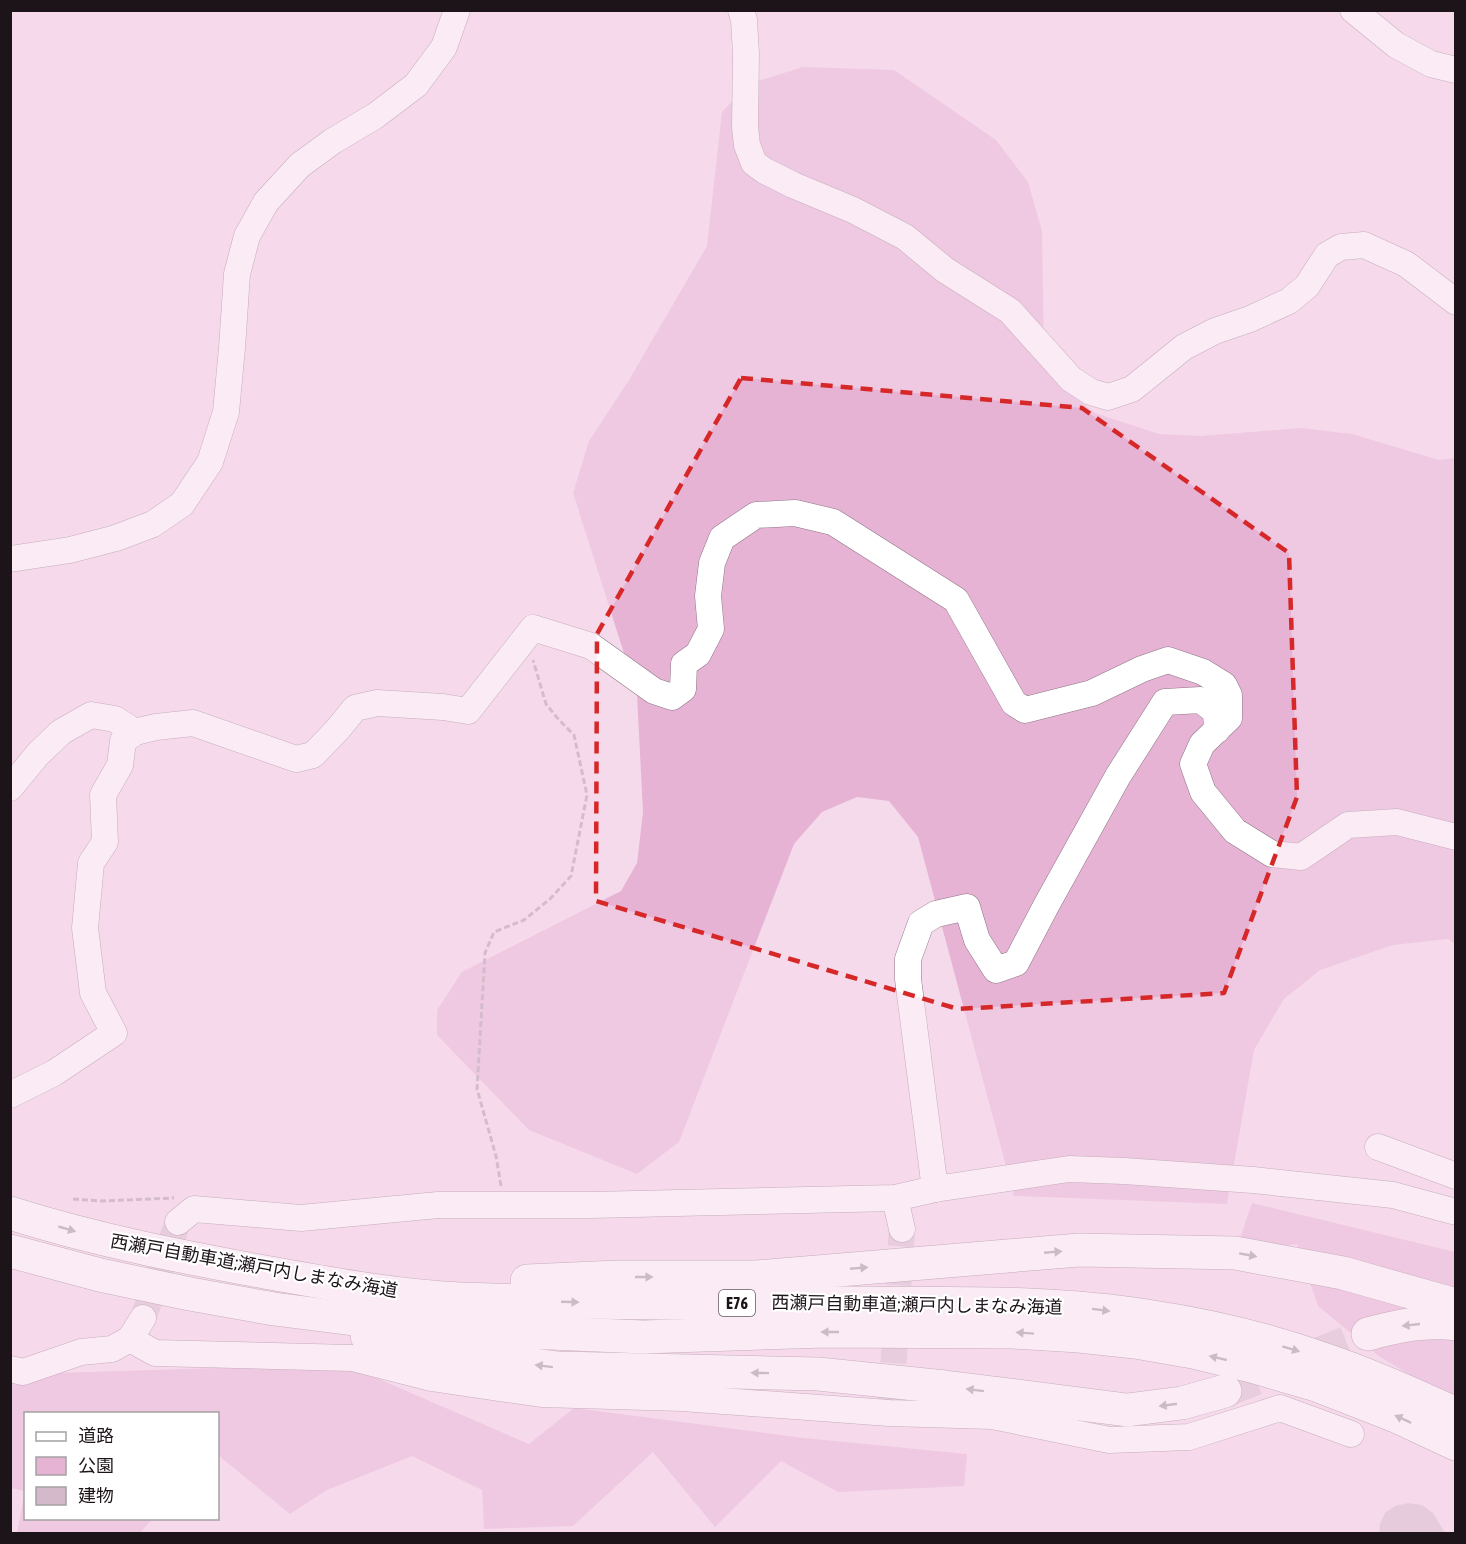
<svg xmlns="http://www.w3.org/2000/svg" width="1466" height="1544" font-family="'Asap Condensed','Noto Sans JP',sans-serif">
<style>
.green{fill:#e7b3d5}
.building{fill:#d3b9c9}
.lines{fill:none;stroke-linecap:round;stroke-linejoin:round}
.minor-tunnel{stroke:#d5bccc;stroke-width:26;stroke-dasharray:26 13;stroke-linecap:butt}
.highway-tunnel{stroke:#d5bccc;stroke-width:33;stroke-dasharray:33 16;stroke-linecap:butt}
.minor-casing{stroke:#8d7584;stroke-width:27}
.highway-casing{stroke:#8d7584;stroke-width:34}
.path{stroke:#ad98a5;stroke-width:3;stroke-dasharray:6 3;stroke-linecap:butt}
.minor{stroke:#fff;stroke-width:26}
.highway{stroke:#fff;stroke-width:33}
.oneway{fill:#999598}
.marked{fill:none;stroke:#d62828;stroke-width:4.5;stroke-dasharray:12 8;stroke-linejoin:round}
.labels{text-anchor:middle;stroke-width:4.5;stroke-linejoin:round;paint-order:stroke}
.shield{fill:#fff;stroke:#615a5f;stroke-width:1.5}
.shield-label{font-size:16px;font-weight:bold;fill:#1d141a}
.street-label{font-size:18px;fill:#1d141a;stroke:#fff}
</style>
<rect width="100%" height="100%" fill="#f5daeb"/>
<g class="green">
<polygon points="803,67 894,70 996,140 1028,182 1042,231 1044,358 1058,384 1095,413 1159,434 1201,436 1301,428 1352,434 1439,460 1455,458 1455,944 1448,939 1393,945 1320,970 1284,999 1254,1050 1227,1204 1014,1196 918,837 889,801 857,797 822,812 794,844 679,1142 637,1174 529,1130 437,1035 437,1010 462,972 621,891 637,863 643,812 637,694 573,493 589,441 629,380 707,246 722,112 748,84"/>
<polygon points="1252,1203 1455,1252 1455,1402 1380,1357 1318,1306 1297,1244 1235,1253"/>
<polygon points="344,1364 529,1444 574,1408 804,1438 967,1454 964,1486 838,1492 781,1461 715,1527 653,1452 573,1526 484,1529 482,1490 412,1456 327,1490 290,1514 218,1455 218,1414 26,1414 26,1518 152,1519 140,1533 17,1533 25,1491 11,1488 10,1372 23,1374"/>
</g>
<polygon class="building" points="1408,1503 1422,1505 1433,1513 1445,1533 1379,1533 1380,1524 1385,1513 1395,1506"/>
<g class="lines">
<g class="minor-tunnel">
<polyline points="143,1318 178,1222"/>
<polyline points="891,1402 902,1229"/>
</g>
<polyline class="highway-tunnel" points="1225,1391 1368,1334"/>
<defs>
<g id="minor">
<polyline points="741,10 744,20 746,54 745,127 747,145 754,163 765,171 793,185 853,210 905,237 945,270 1010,311 1071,379 1091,392 1108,397 1132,389 1184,347 1215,331 1250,319 1289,301 1307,286 1327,255 1341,247 1364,245 1406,264 1456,302"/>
<polyline points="1353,10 1396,45 1431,64 1456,70"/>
<polyline points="10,559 70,550 116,538 153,524 182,504 210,462 226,412 232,348 237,274 247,236 266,202 300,165 333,141 375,116 416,85 444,47 457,10"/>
<polyline points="10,788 38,754 61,732 91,715 115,719 135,732 156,727 193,723 296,759 313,755 338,729 355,708 377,703 443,707 468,711 533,628 591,646 654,691 672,697 683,689 684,664 698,654 711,629 708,596 712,563 722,538 756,515 795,513 833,522 956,600 1014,703 1025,710 1092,693 1142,669 1168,660 1203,672 1224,685 1229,695 1229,718 1202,744 1193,764 1203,792 1235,831 1272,854 1301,857 1348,825 1397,822 1456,837"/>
<polyline points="10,1095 54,1073 114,1033 93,993 85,928 91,863 105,842 103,795 120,765 123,741 135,732"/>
<polyline points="1378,1147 1456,1176"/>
<polyline points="935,1189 908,979 908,959 921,923 936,914 967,907 977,940 996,970 1016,963 1047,904 1118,776 1165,702 1201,700 1216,712 1217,730"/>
<polyline points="895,1198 902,1229"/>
<polyline points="178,1222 194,1209 301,1218 438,1205 591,1205 895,1198 935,1189 1069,1169 1124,1171 1253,1180 1393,1195 1456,1212"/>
<polyline points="130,1339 155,1353 352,1358 431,1378 541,1394 682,1398 889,1413 992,1416 1109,1440 1189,1437 1280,1408 1351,1434"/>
<polyline points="10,1369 23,1372 81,1352 112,1349 130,1339 143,1318"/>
</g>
<g id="highway">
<path d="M10 1213C95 1240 182 1257 270 1273 333 1284 396 1296 460 1299 595 1304 731 1303 866 1303 960 1304 1054 1301 1147 1316 1207 1325 1268 1339 1326 1360 1370 1375 1413 1394 1456 1414"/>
<polyline points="10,1251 100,1275 190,1294 274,1309 369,1321 453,1329 643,1337 825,1331 1012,1332 1079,1336 1135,1342 1193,1352 1251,1366 1316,1385 1398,1417 1456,1444"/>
<polyline points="527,1281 618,1277 756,1277 1079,1250 1235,1253 1343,1273 1456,1305"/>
<path d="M1368 1334C1397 1326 1425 1320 1456 1324"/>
<polyline points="367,1336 415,1350 558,1368 818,1374 945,1387 1127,1410 1182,1403 1225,1391"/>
</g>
</defs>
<use href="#minor" class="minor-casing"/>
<use href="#highway" class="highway-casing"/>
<g class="path">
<polyline points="501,1186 496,1156 477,1089 485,953 494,932 524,920 550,899 571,876 587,795 574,735 559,720 546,704 533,660"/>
<polyline points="73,1199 101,1201 174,1198"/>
</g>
<use href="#minor" class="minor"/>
<use href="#highway" class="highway"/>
</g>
<defs><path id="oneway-solid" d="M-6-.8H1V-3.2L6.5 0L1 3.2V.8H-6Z" transform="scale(1.5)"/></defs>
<g class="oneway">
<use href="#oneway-solid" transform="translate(67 1229) rotate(16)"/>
<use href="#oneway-solid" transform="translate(1053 1252) rotate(-5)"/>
<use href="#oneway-solid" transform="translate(1248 1255) rotate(10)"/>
<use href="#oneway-solid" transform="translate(859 1268) rotate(-5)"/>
<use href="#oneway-solid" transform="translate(644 1277)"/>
<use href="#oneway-solid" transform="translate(570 1302) rotate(2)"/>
<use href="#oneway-solid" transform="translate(1101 1310) rotate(7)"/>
<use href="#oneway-solid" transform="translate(1411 1325) rotate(174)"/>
<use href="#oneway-solid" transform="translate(830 1332) rotate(180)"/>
<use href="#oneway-solid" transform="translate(1025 1333) rotate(-176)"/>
<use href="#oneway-solid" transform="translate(1291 1349) rotate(17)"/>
<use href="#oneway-solid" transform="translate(1218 1358) rotate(-167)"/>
<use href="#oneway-solid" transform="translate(544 1366) rotate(-173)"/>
<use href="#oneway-solid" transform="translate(760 1373) rotate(-179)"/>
<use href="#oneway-solid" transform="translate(975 1390) rotate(-173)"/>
<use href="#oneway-solid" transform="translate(1168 1405) rotate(172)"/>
<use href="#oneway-solid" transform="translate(1403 1419) rotate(-155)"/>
</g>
<path d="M0 0H1466V1544H0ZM741 378 1082 408 1289 553 1297 797 1224 993 958 1009 596 901 597 634Z" fill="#f5daeb" fill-opacity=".55" fill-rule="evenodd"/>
<path class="marked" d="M741 378 1082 408 1289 553 1297 797 1224 993 958 1009 596 901 597 634Z"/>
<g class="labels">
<rect class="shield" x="719" y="1290" width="36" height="26" rx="4.5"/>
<g class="shield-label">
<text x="737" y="1309">E76</text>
</g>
<g class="street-label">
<text transform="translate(254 1266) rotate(10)" y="6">西瀬戸自動車道;瀬戸内しまなみ海道</text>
<text transform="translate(917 1305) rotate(1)" y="6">西瀬戸自動車道;瀬戸内しまなみ海道</text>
</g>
</g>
<rect width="1466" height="1544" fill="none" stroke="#1d141a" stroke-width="24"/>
<rect x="24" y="1412" width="195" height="108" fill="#ffffff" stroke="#a5a1a3" stroke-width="1.5"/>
<rect x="36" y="1432" width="30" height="9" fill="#ffffff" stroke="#a5a1a3" stroke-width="1.5"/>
<text x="78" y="1442" font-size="18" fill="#1d141a">道路</text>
<rect x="36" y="1457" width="30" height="18" fill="#e7b3d5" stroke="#a5a1a3" stroke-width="1.5"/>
<text x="78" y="1472" font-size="18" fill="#1d141a">公園</text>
<rect x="36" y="1487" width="30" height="18" fill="#d3b9c9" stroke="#a5a1a3" stroke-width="1.5"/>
<text x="78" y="1502" font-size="18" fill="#1d141a">建物</text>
</svg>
